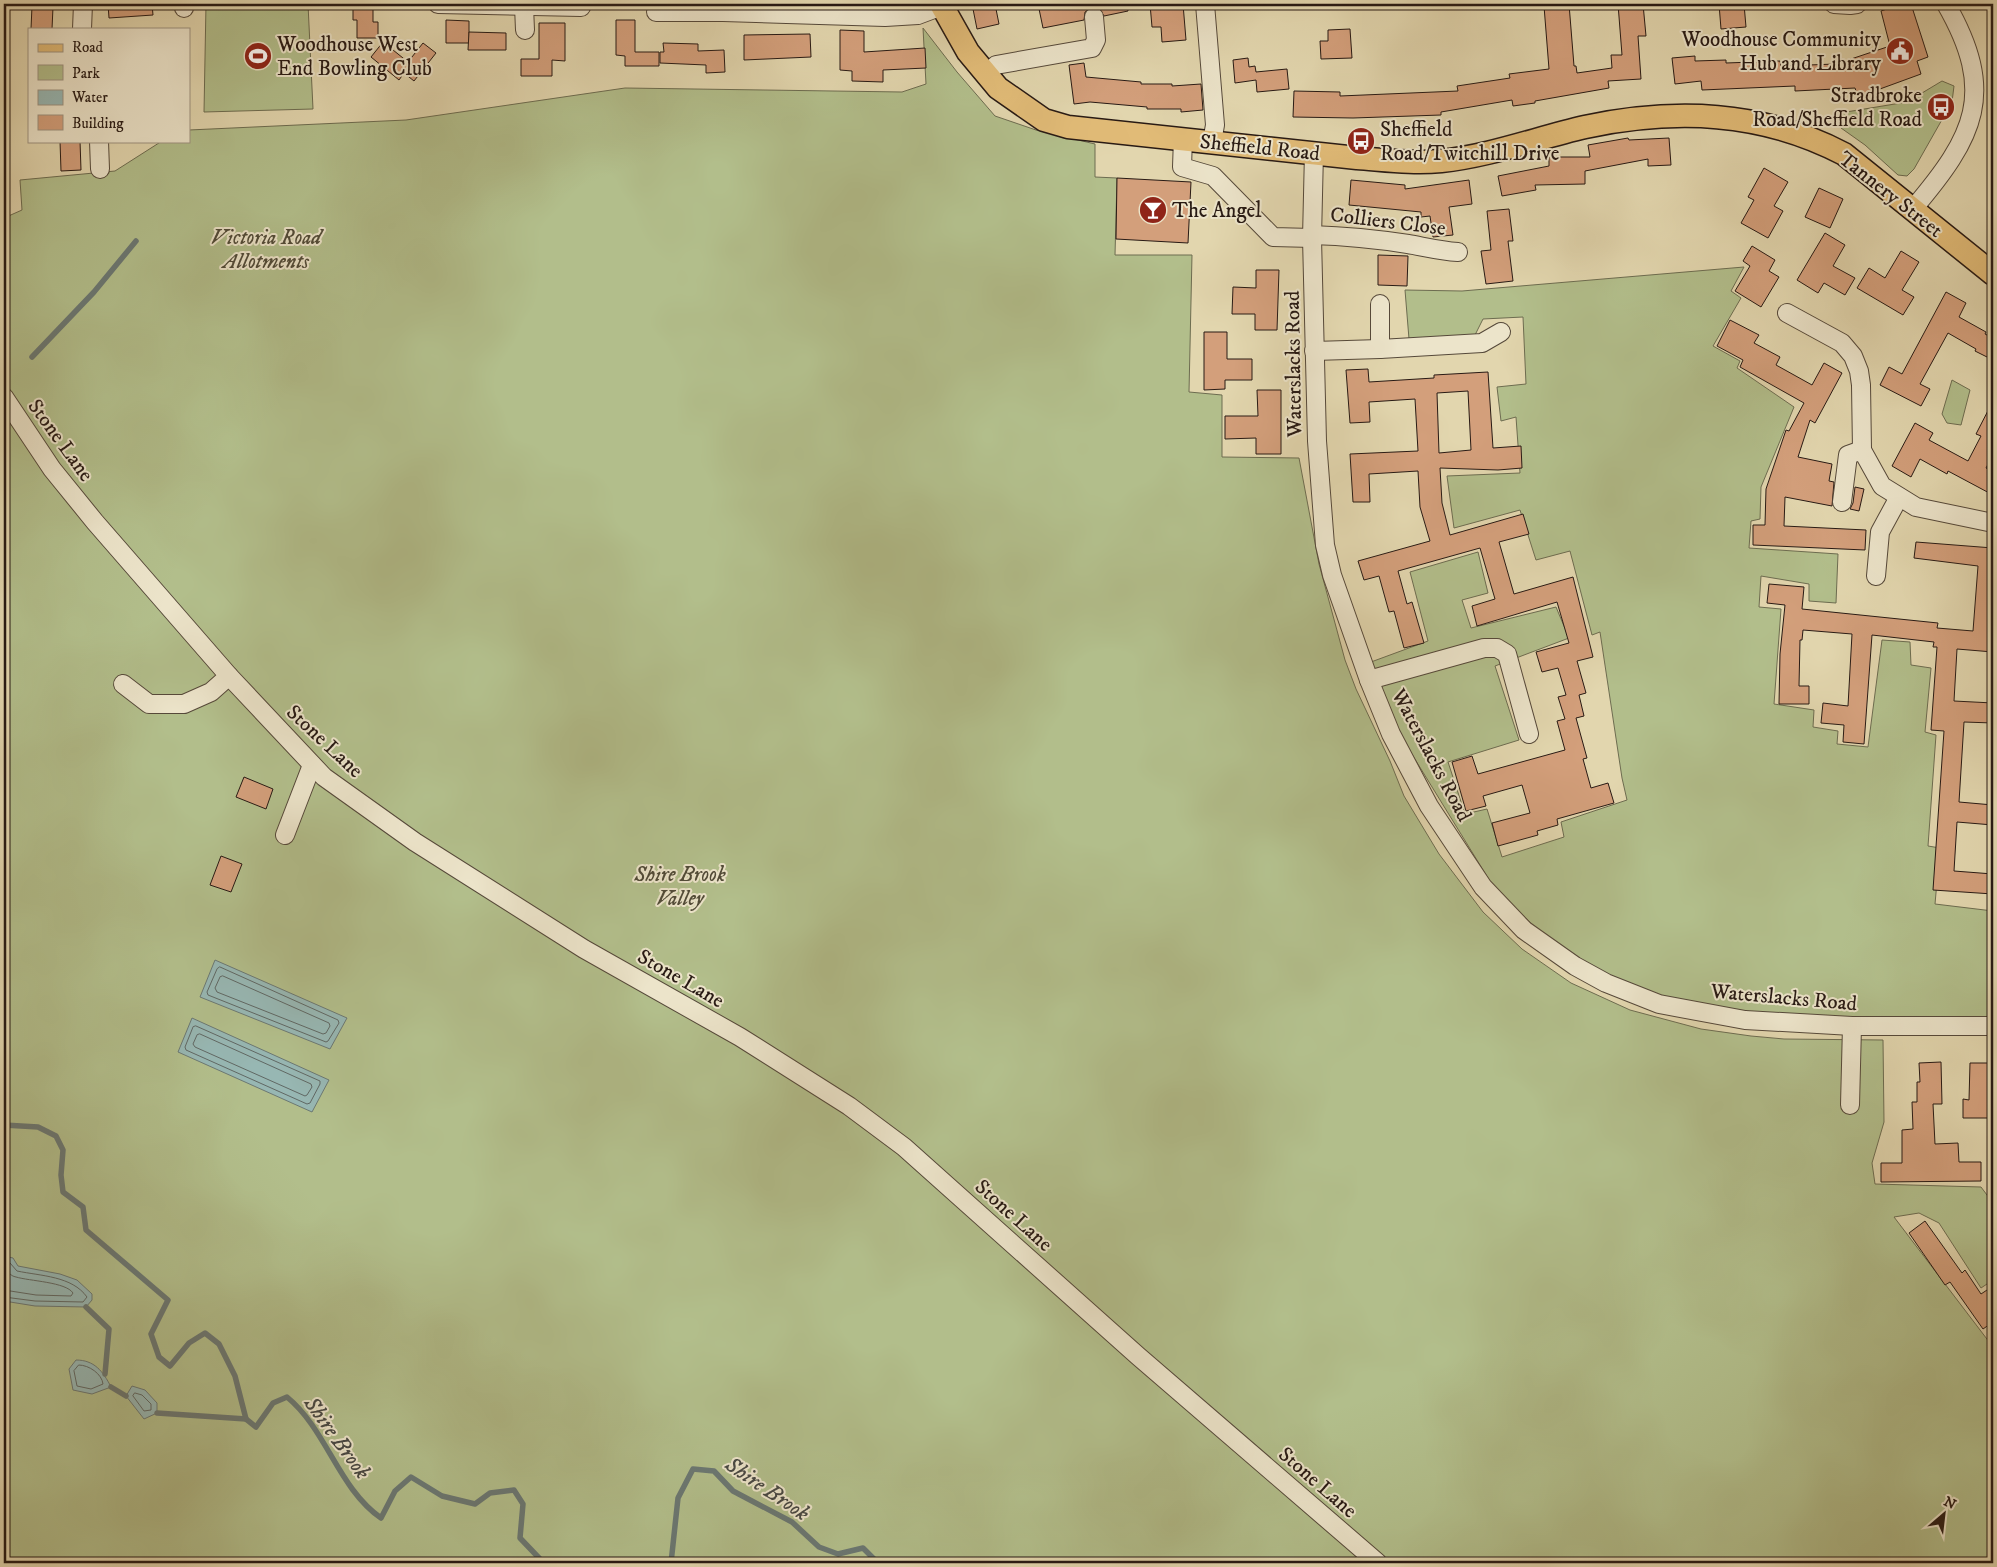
<svg xmlns="http://www.w3.org/2000/svg" width="1997" height="1567" font-family="'IM FELL DW Pica',serif">
<style>
.green{fill:#b2be8b;stroke:#6d6c50}
.water{fill:#97b7b3;stroke:#6b7873}
.lines{fill:none;stroke-linecap:round;stroke-linejoin:round}
.shore{stroke:#606864;stroke-width:1}
.stream{stroke:#6b7873;stroke-width:5.5}
.building{fill:#d39f7b;stroke:#281a14;fill-rule:evenodd}
.minor-casing{stroke:#56493a;stroke-width:20}
.major-casing{stroke:#281a14;stroke-width:25}
.minor{stroke:#ece4ca;stroke-width:18}
.major{stroke:#e1bb77;stroke-width:22}
.labels{text-anchor:middle;stroke-width:4;stroke-linejoin:round;paint-order:stroke}
.poi-label{font-size:21px;fill:#281a14;stroke:#ece4ca;text-anchor:start}
.street-label{font-size:21px;fill:#281a14;stroke:#ece4ca}
.park-label{font-size:21px;font-style:italic;fill:#514b38;stroke:#ece4ca}
.water-label{font-size:22px;font-style:italic;fill:#494944;stroke:#ece4ca}
</style>
<rect width="100%" height="100%" fill="#e2d6ae"/>
<filter id="stains"><feTurbulence type="fractalNoise" baseFrequency=".004" numOctaves="4"/><feColorMatrix values="0 0 0 0 .2 0 0 0 0 .09 0 0 0 0 .02 0 0 0 .5 -.17"/></filter>
<radialGradient id="worn" r=".72"><stop offset=".6" stop-color="#630" stop-opacity="0"/><stop offset="1" stop-color="#630" stop-opacity=".3"/></radialGradient>
<g class="green">
<polygon points="206,4 308,4 313,109 204,112"/>
<polygon points="923,28 957,72 995,116 1036,130 1095,144 1095,177 1117,178 1115,255 1192,255 1189,392 1222,395 1222,457 1299,458 1319,564 1345,660 1356,689 1390,761 1404,796 1439,854 1483,912 1522,949 1571,983 1630,1010 1701,1029 1751,1036 1784,1039 1883,1040 1884,1122 1872,1163 1875,1184 1981,1187 1993,1203 1993,1280 1981,1288 1939,1223 1919,1213 1894,1217 1993,1347 1993,1563 4,1563 4,218 22,210 20,180 115,171 162,141 189,141 189,130 406,120 625,88 902,92 926,84"/>
<polygon points="1942,81 1954,86 1952,102 1914,169 1907,176 1898,175 1865,145 1841,128 1840,113 1907,102"/>
<polygon points="1744,267 1731,291 1741,298 1713,346 1740,361 1737,368 1794,407 1761,487 1760,519 1751,521 1749,548 1838,554 1836,603 1809,601 1809,584 1761,576 1759,607 1781,609 1774,704 1814,710 1813,727 1838,731 1837,744 1868,747 1882,640 1910,642 1911,665 1931,668 1925,732 1936,735 1928,846 1940,848 1935,904 1993,911 1993,1019 1924,1019 1806,1016 1766,1014 1698,1006 1658,995 1617,980 1555,945 1496,891 1397,730 1371,662 1428,641 1410,572 1478,552 1488,593 1462,600 1471,628 1556,607 1569,638 1495,666 1519,740 1448,762 1465,814 1487,809 1502,857 1564,837 1561,822 1627,800 1622,778 1600,632 1592,635 1570,551 1536,560 1520,510 1454,528 1447,476 1520,473 1516,417 1501,421 1497,387 1526,384 1523,317 1483,319 1475,335 1409,339 1405,290 1462,291"/>
<polygon points="1952,380 1970,390 1961,425 1947,423 1942,414"/>
</g>
<g class="water">
<polygon points="215,960 347,1018 330,1049 200,997"/>
<polygon points="192,1018 329,1080 312,1112 178,1052"/>
<polygon points="4,1256 13,1258 18,1266 60,1274 77,1280 92,1294 92,1300 86,1307 35,1306 4,1301"/>
<path d="M76 1360C94 1360 103 1371 111 1387L92 1394 73 1390 69 1369Z"/>
<polygon points="132,1386 145,1390 157,1403 157,1413 144,1419 126,1396"/>
</g>
<g class="lines">
<g class="shore">
<polygon points="220,967 338,1020 339,1023 328,1041 326,1042 208,995 207,992 217,969"/>
<polygon points="223,976 329,1023 330,1026 326,1033 323,1034 217,992 215,988 220,977"/>
<polygon points="196,1026 320,1081 320,1084 310,1103 307,1104 186,1050 185,1047 193,1027"/>
<polygon points="200,1034 311,1084 312,1087 307,1095 305,1096 195,1047 193,1044 197,1035"/>
<path d="M4 1261 10 1263 17 1271C41 1276 72 1276 87 1297L83 1302 35 1301 4 1297"/>
<path d="M4 1268C8 1271 10 1276 16 1277 29 1281 66 1282 73 1293L71 1296 36 1295 4 1290"/>
<path d="M79 1365C89 1365 102 1374 103 1384L91 1389 77 1386 74 1371Z"/>
<polygon points="135,1393 142,1395 151,1404 151,1410 144,1411 133,1396"/>
</g>
<g class="stream">
<polyline points="32,357 94,292 136,241"/>
<path d="M4 1125 38 1127 56 1136 63 1150 61 1175 63 1192 83 1207 86 1230 168 1300 151 1334 159 1357 170 1366 189 1343 205 1333 219 1344 235 1376 246 1419 256 1427 273 1403 287 1397C327 1430 338 1488 381 1518L395 1491 411 1477 442 1496 475 1504 490 1493 514 1490 523 1504 520 1538 540 1559 541 1563"/>
<polyline points="86,1307 109,1329 105,1374"/>
<polyline points="111,1387 126,1396"/>
<polyline points="157,1413 246,1419"/>
<polyline points="671,1563 678,1498 693,1469 714,1471 733,1491 792,1522 819,1547 838,1554 863,1548 878,1563"/>
</g>
</g>
<g class="building">
<polygon points="108,4 152,4 153,15 109,18"/>
<polygon points="353,4 373,4 373,22 378,22 378,38 357,38 357,20 353,20"/>
<polygon points="972,4 995,4 999,24 977,29"/>
<polygon points="1038,4 1127,4 1128,11 1104,16 1099,8 1093,7 1085,12 1084,20 1043,28"/>
<polygon points="1150,4 1183,4 1186,40 1162,42 1161,27 1152,27"/>
<polygon points="1569,4 1574,66 1576,66 1577,73 1612,68 1611,55 1622,55 1618,4 1643,4 1646,36 1638,36 1641,79 1608,81 1609,88 1535,101 1535,103 1513,106 1512,100 1441,112 1441,115 1353,118 1293,117 1294,91 1340,92 1340,96 1458,91 1457,86 1510,78 1509,74 1549,69 1544,6"/>
<polygon points="1719,4 1744,4 1746,27 1721,29"/>
<polygon points="1902,4 1911,4 1928,57 1917,61 1921,74 1858,97 1855,88 1795,91 1795,86 1702,90 1701,81 1675,84 1672,58 1695,56 1695,61 1726,60 1726,63 1780,61 1781,66 1836,64 1890,46 1881,11"/>
<polygon points="32,6 53,7 52,29 31,29"/>
<polygon points="446,20 469,21 469,43 446,43"/>
<polygon points="616,20 635,20 635,52 659,52 659,66 625,66 625,56 616,55"/>
<polygon points="539,23 565,23 565,61 552,60 552,76 521,76 521,59 539,59"/>
<polygon points="1350,29 1352,58 1321,59 1320,41 1328,41 1328,30"/>
<polygon points="840,30 864,31 864,52 925,48 926,68 883,70 883,82 852,81 852,71 840,70"/>
<polygon points="469,32 506,33 506,50 468,50"/>
<polygon points="810,34 811,57 744,60 744,35"/>
<polygon points="383,42 408,62 423,43 436,53 414,81 404,73 399,80 371,57"/>
<polygon points="663,43 698,44 698,51 724,50 725,72 706,73 706,65 660,63 660,52 664,52"/>
<polygon points="1248,58 1249,67 1255,66 1256,72 1287,69 1289,89 1257,92 1256,80 1235,83 1233,60"/>
<polygon points="1084,63 1086,77 1141,82 1141,84 1172,84 1172,86 1201,84 1203,110 1181,112 1181,109 1147,109 1147,107 1090,102 1074,104 1069,65"/>
<polygon points="1628,138 1629,140 1669,138 1671,165 1648,166 1648,159 1585,171 1585,184 1535,185 1536,190 1502,196 1498,176 1549,166 1549,157 1590,157 1588,145"/>
<polygon points="60,141 80,141 81,170 61,171"/>
<polygon points="1764,168 1788,182 1774,206 1783,211 1768,238 1741,223 1754,200 1748,197"/>
<polygon points="1117,178 1191,182 1188,243 1116,239"/>
<polygon points="1351,180 1405,185 1405,189 1469,180 1472,204 1449,207 1453,235 1433,237 1430,216 1421,217 1421,212 1349,205"/>
<polygon points="1819,188 1843,199 1830,228 1805,217"/>
<polygon points="1509,209 1513,241 1508,241 1513,281 1486,284 1481,251 1491,250 1487,211"/>
<polygon points="1825,233 1845,245 1833,266 1855,278 1845,295 1824,283 1818,293 1797,280"/>
<polygon points="1752,246 1775,260 1769,271 1779,277 1761,307 1735,291 1750,266 1743,261"/>
<polygon points="1901,251 1919,262 1902,290 1914,297 1903,315 1857,288 1869,268 1885,278"/>
<polygon points="1378,255 1408,256 1407,286 1378,285"/>
<polygon points="1256,270 1279,270 1277,330 1255,330 1255,314 1232,314 1233,287 1256,288"/>
<polygon points="1946,292 1966,303 1959,317 1986,332 1985,334 1993,338 1993,360 1975,351 1976,349 1948,333 1920,384 1930,389 1921,406 1880,385 1889,367 1902,374"/>
<polygon points="1730,320 1759,335 1754,343 1780,357 1776,365 1812,385 1824,363 1842,373 1815,423 1810,420 1798,457 1832,464 1829,481 1834,482 1832,506 1785,497 1784,526 1866,530 1865,550 1753,545 1753,525 1765,525 1766,489 1786,430 1789,431 1804,403 1740,367 1743,360 1717,346"/>
<polygon points="1204,332 1227,332 1227,359 1252,359 1252,380 1225,380 1225,389 1204,390"/>
<path d="M1368 369 1369 382 1434 378V375L1488 372 1493 448 1521 446 1522 468 1498 470 1440 468 1442 503 1450 535 1523 514 1529 534 1499 542 1514 594 1573 577 1593 657 1577 661 1586 693 1579 695 1584 716 1576 718 1587 758 1583 759 1591 788 1608 783 1614 803 1557 819 1558 825 1537 831 1538 835 1498 846 1492 823 1530 813 1522 785 1483 796 1486 806 1466 811 1452 762 1472 756 1478 774 1565 750 1557 721 1565 719 1558 697 1566 695 1558 668 1542 672 1536 652 1569 643 1557 602 1477 626 1472 606 1495 599 1480 548 1398 571 1407 604 1412 602 1424 643 1404 648 1394 611 1389 612 1379 576 1364 580 1358 561 1430 541 1420 507 1418 471 1369 474 1370 502H1353L1350 454 1418 451 1415 399 1369 402 1370 422 1350 423 1346 370ZM1468 391 1471 450 1439 453 1437 393Z"/>
<polygon points="1257,390 1281,390 1281,454 1256,454 1256,438 1225,439 1225,416 1258,416"/>
<polygon points="1993,401 1993,455 1986,468 1993,472 1993,495 1948,471 1947,474 1920,459 1911,477 1892,466 1915,423 1933,433 1929,440 1968,461 1981,436 1976,434"/>
<polygon points="1855,487 1864,489 1859,511 1850,509 1853,503"/>
<polygon points="1916,542 1993,548 1993,652 1957,649 1954,701 1993,703 1993,723 1964,722 1959,802 1993,805 1993,825 1957,822 1954,871 1993,874 1993,894 1933,890 1944,731 1931,730 1937,647 1933,647 1934,642 1872,635 1864,744 1843,742 1844,725 1821,723 1823,703 1848,706 1852,634 1803,630 1802,640 1800,640 1799,686 1809,686 1809,704 1779,704 1780,654 1785,605 1767,603 1769,584 1804,587 1802,609 1938,623 1937,628 1973,631 1978,566 1914,558"/>
<polygon points="244,777 273,789 266,809 236,797"/>
<polygon points="221,856 242,864 231,892 210,885"/>
<polygon points="1941,1062 1942,1104 1933,1104 1935,1144 1958,1143 1959,1162 1981,1162 1981,1181 1881,1182 1881,1163 1902,1163 1902,1130 1913,1129 1912,1102 1917,1102 1917,1082 1920,1082 1919,1063"/>
<polygon points="1970,1063 1990,1063 1989,1098 1993,1099 1993,1118 1963,1118 1963,1099 1969,1100"/>
<polygon points="1925,1221 1962,1273 1965,1270 1981,1294 1993,1286 1993,1322 1983,1329 1950,1282 1945,1285 1909,1233"/>
</g>
<g class="lines">
<defs>
<g id="minor">
<polyline points="184,4 184,8"/>
<polyline points="438,4 581,7"/>
<polyline points="1205,4 1215,125 1212,142"/>
<polyline points="1834,4 1850,5 1857,4"/>
<polyline points="524,6 525,30"/>
<polyline points="656,12 723,12 885,17 918,15 942,6"/>
<polyline points="82,29 83,4"/>
<polyline points="986,75 996,65 1092,48 1096,40 1094,17"/>
<polyline points="1183,138 1182,167 1213,176 1273,237 1312,238"/>
<polyline points="99,141 100,169"/>
<polyline points="1314,152 1312,238 1317,441 1325,545 1332,575 1369,680 1391,734 1429,806 1483,887 1524,930 1575,966 1606,983 1659,1004 1745,1020 1852,1026 1993,1026"/>
<path d="M1913 209C1975 136 1997 93 1946 4"/>
<path d="M1312 235C1344 236 1376 239 1408 244 1425 247 1441 251 1458 252"/>
<polyline points="1380,304 1380,349"/>
<polyline points="1787,313 1842,343 1853,356 1859,371 1861,385 1862,450 1882,486 1916,507 1993,523"/>
<polyline points="1314,351 1380,349 1482,343 1501,332"/>
<polyline points="4,397 52,469 95,522 229,676 324,777 415,842 584,949 740,1037 849,1106 904,1147 1138,1356 1378,1563"/>
<polyline points="1842,502 1848,455 1862,450"/>
<polyline points="1876,576 1880,532 1899,497"/>
<polyline points="1369,680 1484,648 1497,648 1507,654 1529,734"/>
<polyline points="123,684 149,704 184,704 211,692 229,676"/>
<polyline points="285,835 312,765"/>
<polyline points="1850,1105 1852,1026"/>
</g>
<path id="major" d="M941 4 968 52 998 88 1044 120 1068 127 1357 158C1385 160 1414 164 1441 161 1490 156 1537 138 1585 127 1675 108 1762 111 1844 154L1993 274"/>
</defs>
<use href="#minor" class="minor-casing"/>
<use href="#major" class="major-casing"/>
<use href="#minor" class="minor"/>
<use href="#major" class="major"/>
</g>
<defs>
<symbol id="civic-disc" viewBox="-11 -11 22 22"><circle r="9.5" fill="#8f2418" stroke="#ece4ca"/><path d="M-.6-6.5H3V-4.5H.6V-3L4-1V1h2V6H-6V1h2V-1L-.6-3ZM-1.2 2.5V6h2.4V2.5Z" fill="#fff"/></symbol>
<symbol id="stadium-disc" viewBox="-11 -11 22 22"><circle r="9.5" fill="#8f2418" stroke="#ece4ca"/><path d="M0-5a6.5 5 0 1 0 0 10a6.5 5 0 1 0 0-10ZM-3.5-1.8h7v3.6h-7Z" fill="#fff"/></symbol>
<symbol id="bus-disc" viewBox="-11 -11 22 22"><circle r="9.5" fill="#8f2418" stroke="#ece4ca"/><path d="M-5-6H5V4H4V6H2V4H-2V6H-4V4H-5ZM-3.5-4V0h7V-4ZM-3.5 1.2v1.5H-2V1.2ZM2 1.2v1.5H3.5V1.2Z" fill="#fff"/></symbol>
<symbol id="bar-disc" viewBox="-11 -11 22 22"><circle r="9.5" fill="#8f2418" stroke="#ece4ca"/><path d="M-6-5H6L.8 .8V4.5H3.5V6h-7V4.5H-.8V.8Z" fill="#fff"/></symbol>
</defs>
<g fill-rule="evenodd">
<use href="#civic-disc" x="1884" y="35" width="32" height="32"/>
<use href="#stadium-disc" x="242" y="40" width="32" height="32"/>
<use href="#bus-disc" x="1925" y="91" width="32" height="32"/>
<use href="#bus-disc" x="1345" y="125" width="32" height="32"/>
<use href="#bar-disc" x="1137" y="194" width="32" height="32"/>
</g>
<g class="labels">
<g class="poi-label">
<text x="1881" y="46" text-anchor="end">Woodhouse Community<tspan x="1881" dy="24">Hub and Library</tspan></text>
<text x="277" y="51">Woodhouse West<tspan x="277" dy="24">End Bowling Club</tspan></text>
<text x="1922" y="102" text-anchor="end">Stradbroke<tspan x="1922" dy="24">Road/Sheffield Road</tspan></text>
<text x="1380" y="136">Sheffield<tspan x="1380" dy="24">Road/Twitchill Drive</tspan></text>
<text x="1172" y="217">The Angel</text>
</g>
<g class="street-label">
<text transform="translate(1260 147) rotate(6)" y="7">Sheffield Road</text>
<text transform="translate(1891 194) rotate(38)" y="7">Tannery Street</text>
<text transform="translate(1388 221) rotate(7)" y="7">Colliers Close</text>
<text transform="translate(1293 364) rotate(-91)" y="7">Waterslacks Road</text>
<text transform="translate(61 440) rotate(54)" y="7">Stone Lane</text>
<text transform="translate(325 741) rotate(43)" y="7">Stone Lane</text>
<text transform="translate(1432 755) rotate(62)" y="7">Waterslacks Road</text>
<text transform="translate(681 978) rotate(30)" y="7">Stone Lane</text>
<text transform="translate(1784 997) rotate(5)" y="7">Waterslacks Road</text>
<text transform="translate(1014 1215) rotate(42)" y="7">Stone Lane</text>
<text transform="translate(1318 1482) rotate(41)" y="7">Stone Lane</text>
</g>
<g class="park-label">
<text x="266" y="244">Victoria Road<tspan x="266" dy="24">Allotments</tspan></text>
<text x="680" y="881">Shire Brook<tspan x="680" dy="24">Valley</tspan></text>
</g>
<g class="water-label">
<text transform="translate(338 1437) rotate(54)" y="8">Shire Brook</text>
<text transform="translate(768 1488) rotate(34)" y="8">Shire Brook</text>
</g>
</g>
<rect width="1997" height="1567" fill="none" stroke="#e2d6ae" stroke-width="20"/>
<rect x="5" y="5" width="1987" height="1557" fill="none" stroke="#281a14" stroke-width="2.5"/>
<rect x="10" y="10" width="1977" height="1547" fill="none" stroke="#281a14"/>
<rect x="28" y="28" width="162" height="115" fill="#ece4ca" stroke="#9e9381"/>
<rect x="38" y="44" width="25" height="8" fill="#e1bb77" stroke="#9e9381"/>
<text x="72" y="52" font-size="15" fill="#281a14">Road</text>
<rect x="38" y="65" width="25" height="15" fill="#b2be8b" stroke="#9e9381"/>
<text x="72" y="78" font-size="15" fill="#281a14">Park</text>
<rect x="38" y="90" width="25" height="15" fill="#97b7b3" stroke="#9e9381"/>
<text x="72" y="102" font-size="15" fill="#281a14">Water</text>
<rect x="38" y="115" width="25" height="15" fill="#d39f7b" stroke="#9e9381"/>
<text x="72" y="128" font-size="15" fill="#281a14">Building</text>
<g transform="translate(1944 1514) rotate(28)" stroke="#ece4ca" stroke-width="4" paint-order="stroke">
<path d="M0-4L9 19L0 12L-9 19Z" fill="#281a14"/>
<text y="-8" font-size="14" font-weight="bold" text-anchor="middle" fill="#281a14">N</text>
</g>
<rect width="100%" height="100%" filter="url(#stains)"/>
<rect width="100%" height="100%" fill="url(#worn)"/>
</svg>
